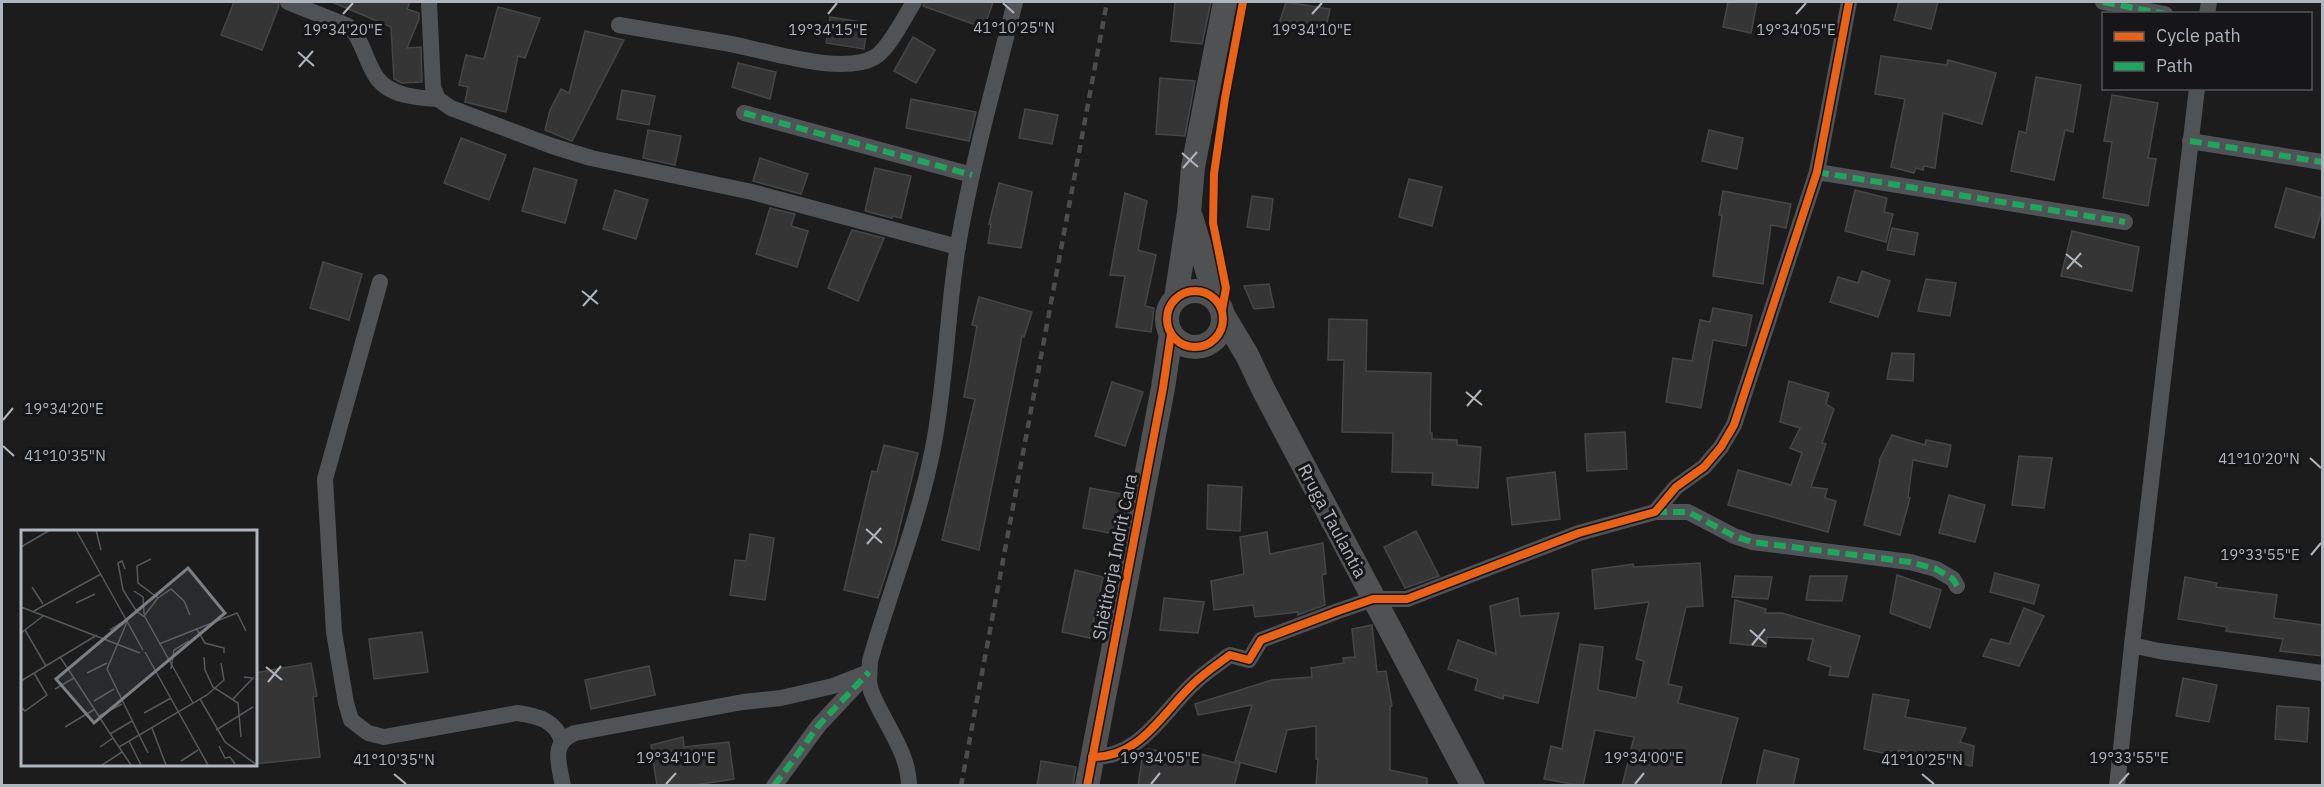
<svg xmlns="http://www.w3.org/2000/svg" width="2324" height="787" font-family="'IBM Plex Sans',sans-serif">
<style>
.building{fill:#353536;stroke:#444748;stroke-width:1.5}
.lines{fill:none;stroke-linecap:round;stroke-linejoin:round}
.street{stroke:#505355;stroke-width:16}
.secondary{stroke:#4f5153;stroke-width:24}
.rail{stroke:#4b4d4d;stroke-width:4.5;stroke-dasharray:8 6;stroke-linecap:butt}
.quiet{stroke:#20a55d;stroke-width:6;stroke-dasharray:12 6;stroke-linecap:butt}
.cycleway-casing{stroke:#161618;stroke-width:11}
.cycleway{stroke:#ea6118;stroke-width:8}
.ticks{fill:none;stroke:#aeb5bc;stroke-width:2}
.labels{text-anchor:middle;stroke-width:6;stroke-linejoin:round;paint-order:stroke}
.street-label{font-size:18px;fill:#aeb5bc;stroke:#161618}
.inset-road{fill:none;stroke:#56595c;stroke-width:1.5}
.view{fill:#7b7f84;fill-opacity:0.15;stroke:#7b7f84;stroke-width:3}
.inset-edge{fill:none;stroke:#aeb5bc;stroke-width:3}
.ticks-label{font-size:15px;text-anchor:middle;fill:#aeb5bc;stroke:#161618;stroke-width:6;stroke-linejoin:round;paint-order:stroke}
</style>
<rect width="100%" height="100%" fill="#1c1c1c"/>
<g class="building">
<polygon points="234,2 278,2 279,6 262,50 221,35"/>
<polygon points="332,2 410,2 407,9 419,13 419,19 407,48 421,47 422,82 402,83 394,79 391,27"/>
<polygon points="924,2 993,2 984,28 923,6"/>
<polygon points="1175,2 1211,2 1202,44 1171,41"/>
<polygon points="1286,2 1330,9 1325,31 1279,24"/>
<polygon points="1728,2 1757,2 1751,33 1723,27"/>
<polygon points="1899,2 1938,2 1931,29 1894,20"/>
<polygon points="498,7 540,18 525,58 518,56 506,112 465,102 468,87 459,85 466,55 484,59"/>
<polygon points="830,17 868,23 864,49 826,43"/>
<polygon points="585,31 624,40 572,141 545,130 550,110 561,89 569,93"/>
<polygon points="913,37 935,50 916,83 894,71"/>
<polygon points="1881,56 1947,65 1948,60 1996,73 1982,124 1943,113 1935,168 1924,166 1923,170 1916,168 1914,173 1891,167 1905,99 1875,94"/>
<polygon points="738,63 776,72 770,99 732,87"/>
<polygon points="2036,77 2081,85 2073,132 2065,130 2054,180 2011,171 2019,131 2026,133"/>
<polygon points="1160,78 1195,81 1185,136 1156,134"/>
<polygon points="622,90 655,96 649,125 617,119"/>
<polygon points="2112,95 2158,103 2148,158 2156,159 2148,206 2103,198 2112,142 2104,141"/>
<polygon points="911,99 976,112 969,141 906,128"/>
<polygon points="1025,109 1058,115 1052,144 1019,138"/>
<polygon points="648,130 681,136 675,165 643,158"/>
<polygon points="1709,130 1743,138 1737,169 1702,161"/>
<polygon points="461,138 506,155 489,200 444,183"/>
<polygon points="760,158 808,174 801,194 753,181"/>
<polygon points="534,168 577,180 565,223 522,211"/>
<polygon points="875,168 911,176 901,218 893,216 892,218 865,211"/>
<polygon points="1409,179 1442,187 1432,226 1399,217"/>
<polygon points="999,183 1032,192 1021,248 988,243 991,224 989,224"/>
<polygon points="2286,188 2322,198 2322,209 2314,238 2275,227"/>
<polygon points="615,190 648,200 636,239 603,229"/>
<polygon points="1855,190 1887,198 1884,212 1893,214 1886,242 1845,231"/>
<polygon points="1723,191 1791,204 1786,228 1771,225 1763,284 1713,276 1722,215 1719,215"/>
<polygon points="1125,193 1147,201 1138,250 1156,255 1145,306 1154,308 1151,332 1116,327 1125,276 1110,275"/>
<polygon points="1252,196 1273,199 1269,230 1247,227"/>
<polygon points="770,208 795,214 791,226 808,231 797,267 756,254"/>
<polygon points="1892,228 1918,233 1914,255 1887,250"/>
<polygon points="852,230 884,238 858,301 828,288"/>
<polygon points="2072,231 2139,247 2132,291 2061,276"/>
<polygon points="323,262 362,274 349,320 310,308"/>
<polygon points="1862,271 1890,281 1878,317 1830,302 1838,277 1858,283"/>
<polygon points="1926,279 1956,283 1950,316 1918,311"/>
<polygon points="1269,284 1274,307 1254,309 1244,286"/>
<polygon points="979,297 1032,312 1024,337 1022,336 979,550 942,540 975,399 964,397 977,326 972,325"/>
<polygon points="1713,308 1752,315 1746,346 1713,340 1701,408 1666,402 1673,358 1692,361 1700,320 1710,322"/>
<polygon points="1329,319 1367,320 1366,371 1431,373 1430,433 1432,433 1432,439 1457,440 1457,445 1481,447 1478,488 1432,485 1433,473 1392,472 1393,433 1342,432 1344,360 1328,360"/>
<polygon points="1892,353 1914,354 1913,381 1887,379"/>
<polygon points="1789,381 1829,393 1826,404 1834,409 1822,443 1826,444 1811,487 1827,489 1825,498 1836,501 1828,532 1728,505 1738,470 1791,485 1802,453 1790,448 1800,428 1780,422"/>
<polygon points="1112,382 1143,392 1125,446 1095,436"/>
<polygon points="1625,432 1627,469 1587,471 1585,434"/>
<polygon points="1892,435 1925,445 1926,440 1951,445 1947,467 1913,460 1908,497 1910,498 1900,535 1864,525 1880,462 1879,461"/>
<polygon points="884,445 918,453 895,546 878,598 844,590 872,471 877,472"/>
<polygon points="2019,456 2052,458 2044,508 2012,505"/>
<polygon points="1555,472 1560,519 1512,525 1507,478"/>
<polygon points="1208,485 1242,487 1240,531 1207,529"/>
<polygon points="1090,488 1128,495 1120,535 1083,528"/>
<polygon points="1949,495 1985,505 1975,542 1939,533"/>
<polygon points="1416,531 1439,576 1405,588 1384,547"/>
<polygon points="1267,532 1270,554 1323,543 1326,574 1322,575 1325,605 1298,615 1298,612 1255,617 1253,605 1214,610 1211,581 1244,574 1240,537"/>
<polygon points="750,534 774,538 765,600 730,595 735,560 746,561"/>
<polygon points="1700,563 1703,606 1686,607 1668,684 1682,687 1678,703 1738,718 1720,786 1622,786 1634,737 1595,730 1583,786 1544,779 1551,746 1562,749 1580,644 1603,647 1598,690 1636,698 1644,661 1636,659 1649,602 1595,609 1592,570 1633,564 1634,567"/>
<polygon points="1075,570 1103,577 1090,638 1062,632"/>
<polygon points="1995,573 2039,585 2034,604 1990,592"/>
<polygon points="1897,575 1941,590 1930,628 1890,613"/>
<polygon points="1735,576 1772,577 1768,599 1732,597"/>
<polygon points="1810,576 1847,576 1842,601 1806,600"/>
<polygon points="2185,577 2217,583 2216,587 2277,595 2274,618 2322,625 2322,656 2280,651 2283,639 2226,631 2227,627 2178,619"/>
<polygon points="1164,598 1204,602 1198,633 1160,630"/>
<polygon points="1518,598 1520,616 1559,613 1538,703 1504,695 1503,699 1475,690 1478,679 1448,669 1458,640 1496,654 1490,606"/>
<polygon points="1735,600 1766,609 1765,613 1782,613 1860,636 1848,677 1829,675 1831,667 1808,660 1813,639 1767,637 1766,647 1730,643"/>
<polygon points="2024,608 2044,616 2019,666 1983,656 1991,639 2009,644"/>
<polygon points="1372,625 1377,672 1386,671 1392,706 1390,707 1390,770 1427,778 1427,786 1316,786 1318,759 1316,759 1316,726 1287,730 1276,772 1235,761 1252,705 1198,715 1195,704 1272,680 1312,677 1311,668 1344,663 1343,658 1355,657 1352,629"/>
<polygon points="422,632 428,672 374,679 369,639"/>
<polygon points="311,663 317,696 313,697 320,757 255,764 255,673"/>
<polygon points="649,666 655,695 591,709 585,680"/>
<polygon points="2183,678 2217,685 2209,722 2176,716"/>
<polygon points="1873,694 1909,700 1905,717 1966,728 1960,742 1974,746 1972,766 1899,750 1897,756 1864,749"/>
<polygon points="2277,706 2309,708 2307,742 2275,739"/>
<polygon points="683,737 684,747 729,742 734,779 688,786 657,786 651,745"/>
<polygon points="1148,749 1192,757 1193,752 1240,764 1234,786 1138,786 1142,759 1148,760"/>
<polygon points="1764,750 1799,759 1793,786 1756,786"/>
<polygon points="1041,761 1076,767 1073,786 1037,786"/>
</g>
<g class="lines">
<g class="street">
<path d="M288 2 348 26 354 32C364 46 367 64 377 78 390 96 418 98 438 99"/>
<polyline points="429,2 433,87 438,99 451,108 552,146 591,158 752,192 958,247"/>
<polyline points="2103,2 2165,14"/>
<polyline points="2207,14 2209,2"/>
<path d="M619 25C656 31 694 38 731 44 768 51 842 76 875 57 889 49 905 16 914 2"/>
<polyline points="744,113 972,175"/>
<polyline points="2190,141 2322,162"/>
<polyline points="1817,172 2125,222"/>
<path d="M380 282 325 479 334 632 346 703 351 720 368 733 384 737 517 713C538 716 555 720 562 741"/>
<polyline points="1655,512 1688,512 1734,536 1752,542 1910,562 1936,569 1953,579 1957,586"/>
<polyline points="2132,645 2197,88"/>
<path d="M1092 757C1140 758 1162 713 1193 684 1204 673 1218 664 1230 655L1249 660 1261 640 1338 611 1373 599H1407L1579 533 1655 512 1676 487 1704 467 1721 447 1734 425 1817 172 1849 2"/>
<path d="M563 786C559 764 550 743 575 733L743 702 781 698 833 686 869 672"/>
<polyline points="774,786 819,725 864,677"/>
<path d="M909 786C909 752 883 722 871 691L869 682 870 661C890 590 919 520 933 448 946 381 947 312 958 245 972 163 995 82 1015 2"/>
<polyline points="2117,786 2132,645 2159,651 2322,673"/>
</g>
<g class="secondary">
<polyline points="1191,217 1216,300"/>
<circle cx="1195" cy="319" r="28"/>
<polyline points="1176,298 1189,213 1193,167 1225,2"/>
<polyline points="1223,315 1247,355 1263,389 1473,786"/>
<polyline points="1087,786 1163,388 1171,334"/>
</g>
<polyline class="rail" points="961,786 1107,2"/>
<g class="quiet">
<polyline points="2103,2 2165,14"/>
<polyline points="744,113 972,175"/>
<polyline points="2190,141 2322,162"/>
<polyline points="1817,172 2125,222"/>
<polyline points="1655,512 1688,512 1734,536 1752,542 1910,562 1936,569 1953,579 1957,586"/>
<polyline points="774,786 819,725 869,672"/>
</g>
<defs>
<g id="cycleway">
<circle cx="1195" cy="319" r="28"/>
<polyline points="1222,310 1226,288 1213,223 1214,174 1225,98 1243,2"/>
<path d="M1092 757C1140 758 1162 713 1193 684 1204 673 1218 664 1230 655L1249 660 1261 640 1338 611 1373 599H1407L1579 533 1655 512 1676 487 1704 467 1721 447 1734 425 1817 172 1849 2"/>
<polyline points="1087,786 1163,388 1171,334"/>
</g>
</defs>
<use href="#cycleway" class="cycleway-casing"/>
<use href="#cycleway" class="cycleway"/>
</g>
<path class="ticks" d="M1003 3 1014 13M343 14 353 3M828 14 837 3M1312 14 1322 3M1796 14 1806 3M298 52 314 66M299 67 313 51M1182 153 1198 167M1183 168 1197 152M2066 254 2082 267M2067 269 2081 253M582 291 598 304M583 306 597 290M1466 392 1482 405M1467 406 1481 390M3 420 13 408M3 446 14 456M2310 458 2321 468M866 529 882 543M867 544 881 528M2311 555 2321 543M1750 630 1766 644M1752 645 1765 629M266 667 282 680M268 682 281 666M394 774 406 784M1922 774 1934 784M666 784 676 773M1151 784 1160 773M1635 784 1644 773M2119 784 2129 773"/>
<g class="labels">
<g class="street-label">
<text transform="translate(1332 521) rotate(62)" y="6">Rruga Taulantia</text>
<text transform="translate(1115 557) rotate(-79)" y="6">Shëtitorja Indrit Cara</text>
</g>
</g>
<g transform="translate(21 530)">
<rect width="236" height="236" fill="#1c1c1c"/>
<path class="inset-road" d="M55 0 122 120M75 0 80 20M0 17 29 0M104 39 101 31 97 33 102 60 116 82 124 87 172 173M11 57 22 74M113 61 122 67 123 84M137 68 150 59 163 71 169 85M55 73 74 64M0 77 119 123M13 81 80 44M123 86 137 68 117 53 116 36 130 29M106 92 86 139 127 223M175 98 184 113 203 118V123M4 100 25 136M89 100 105 90M0 103 22 86M138 114 216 83 225 101M124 122 187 235M183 127 184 140 192 157 217 173 220 207M150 139 153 120 168 111M66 143 86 133M53 148 92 208M0 151 76 105M34 159 53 148 39 127M179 169 204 212 236 235M211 170 232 148 223 147M73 171 93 159M0 177 4 181 26 165 13 143M123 183 150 168M78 186 101 174M44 197 74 179M131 198 145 235M195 200 232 177M89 204 111 191M108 211 120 235M198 216 204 228 209 227 214 234M79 217 92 208 98 217M160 231 177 220M81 235 101 222M110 235 98 217 186 165 203 150 200 133"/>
<path class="view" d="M167 38 204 83 73 193 35 149Z"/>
<rect width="236" height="236" class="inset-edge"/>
</g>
<g class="ticks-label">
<text x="1014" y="33">41°10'25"N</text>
<text x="343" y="35">19°34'20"E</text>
<text x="828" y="35">19°34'15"E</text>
<text x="1312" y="35">19°34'10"E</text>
<text x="1796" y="35">19°34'05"E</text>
<text x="64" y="414">19°34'20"E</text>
<text x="65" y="461">41°10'35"N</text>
<text x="2259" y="464">41°10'20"N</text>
<text x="2260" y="560">19°33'55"E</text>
<text x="676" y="763">19°34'10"E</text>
<text x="1160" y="763">19°34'05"E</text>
<text x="1644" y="763">19°34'00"E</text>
<text x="2129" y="763">19°33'55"E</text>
<text x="394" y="765">41°10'35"N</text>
<text x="1922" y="765">41°10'25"N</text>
</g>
<rect width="2324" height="787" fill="none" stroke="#aeb5bc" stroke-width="6"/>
<rect x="2102" y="12" width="210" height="78" fill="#161618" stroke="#53565a" stroke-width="1.5"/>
<rect x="2114" y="32" width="30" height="9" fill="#ea6118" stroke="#53565a" stroke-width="1.5"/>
<text x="2156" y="42" font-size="18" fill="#aeb5bc">Cycle path</text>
<rect x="2114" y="62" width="30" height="9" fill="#20a55d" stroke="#53565a" stroke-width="1.5"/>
<text x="2156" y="72" font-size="18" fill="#aeb5bc">Path</text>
</svg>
